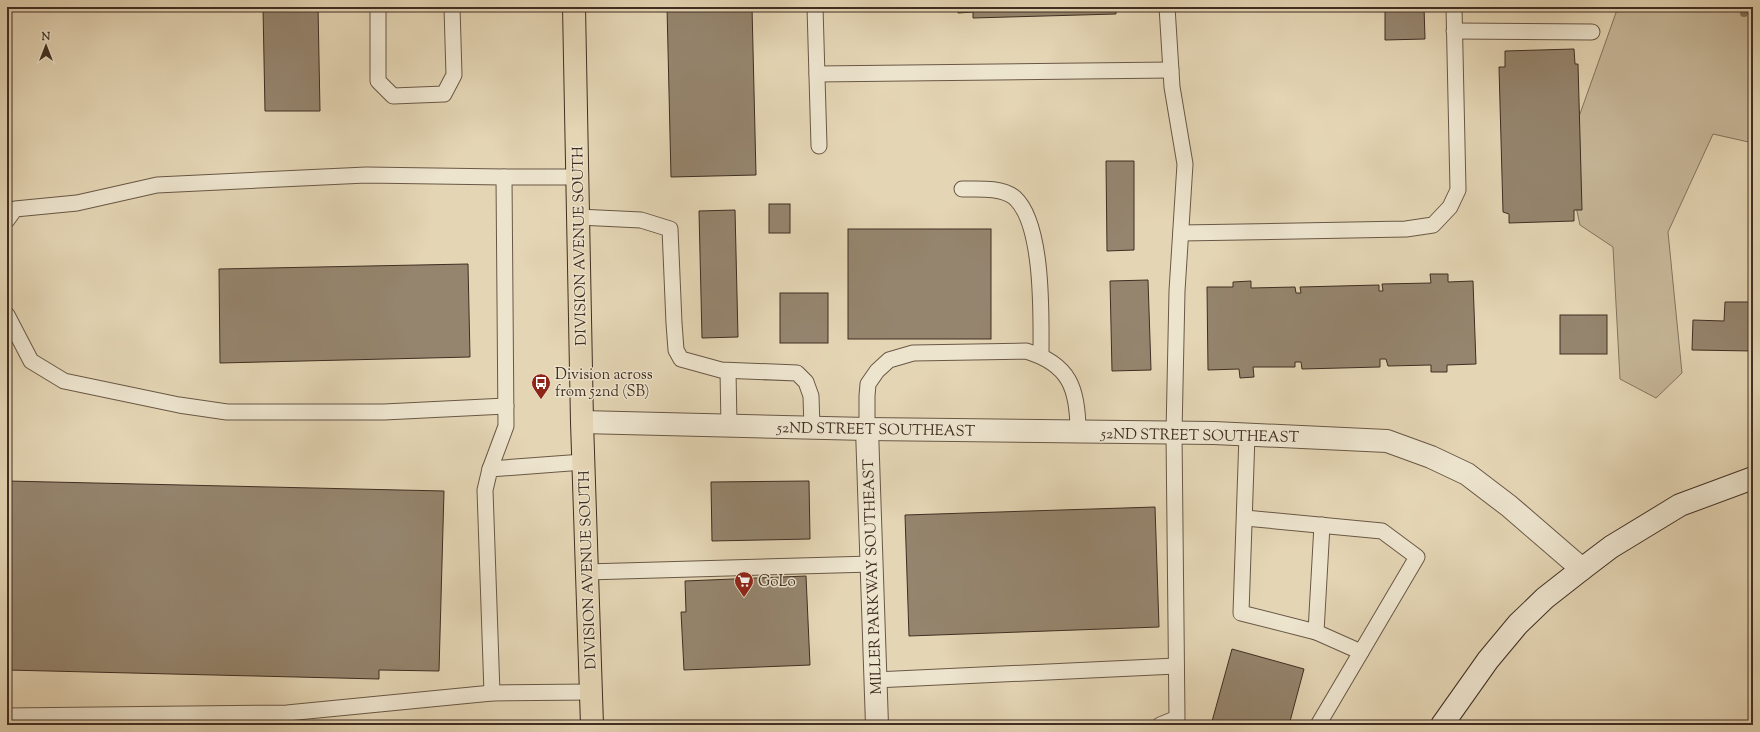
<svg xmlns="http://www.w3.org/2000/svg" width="1760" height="732" font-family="'Sorts Mill Goudy',serif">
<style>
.green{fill:#c8b99b;stroke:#84745e}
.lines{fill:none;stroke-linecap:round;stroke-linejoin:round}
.stream{stroke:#81705c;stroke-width:8}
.building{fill:#95856e;stroke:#402e22}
.service-casing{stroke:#695846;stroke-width:17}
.minor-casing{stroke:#695846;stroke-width:24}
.tertiary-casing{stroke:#695846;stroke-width:24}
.secondary-casing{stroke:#402e22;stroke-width:24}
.primary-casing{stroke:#402e22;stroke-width:24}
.service{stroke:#ede4ce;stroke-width:15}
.minor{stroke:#ede4ce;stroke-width:22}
.tertiary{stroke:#ede4ce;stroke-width:22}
.secondary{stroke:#ede4ce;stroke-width:22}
.primary{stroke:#e4d5b4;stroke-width:22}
.labels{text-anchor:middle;stroke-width:3;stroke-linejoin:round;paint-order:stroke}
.street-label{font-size:15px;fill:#402e22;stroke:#ede4ce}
.poi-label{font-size:15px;fill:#402e22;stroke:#ede4ce;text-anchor:start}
</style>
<rect width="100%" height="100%" fill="#e4d5b4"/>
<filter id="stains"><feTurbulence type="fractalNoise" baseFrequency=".005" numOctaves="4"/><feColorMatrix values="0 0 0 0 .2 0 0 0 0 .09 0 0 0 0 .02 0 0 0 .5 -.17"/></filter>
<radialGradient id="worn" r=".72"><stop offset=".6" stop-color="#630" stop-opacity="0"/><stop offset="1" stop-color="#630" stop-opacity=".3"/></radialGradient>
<polygon class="green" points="1618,7 1753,7 1753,143 1713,134 1668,232 1682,373 1656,398 1620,379 1613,247 1580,225 1565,156"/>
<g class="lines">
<polyline class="stream" points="1744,7 1744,13"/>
</g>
<g class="building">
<polygon points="263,7 318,7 320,111 265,111"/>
<polygon points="667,7 752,7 756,175 671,177"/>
<polygon points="958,7 1130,7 1116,8 1116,14 973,18 973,12 958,13"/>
<polygon points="1385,7 1424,7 1425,39 1385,40"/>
<polygon points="1574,49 1575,64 1578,64 1582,210 1574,210 1574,221 1509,223 1509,214 1503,212 1499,67 1505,67 1505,51"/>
<polygon points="1106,161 1134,161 1134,250 1107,251"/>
<rect x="769" y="204" width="21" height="29"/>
<polygon points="735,210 738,337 702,338 699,211"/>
<rect x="848" y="229" width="143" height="110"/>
<polygon points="468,264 470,357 220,363 219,269"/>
<polygon points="1430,274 1448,274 1448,282 1473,281 1476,364 1447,365 1447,372 1431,372 1431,365 1388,366 1386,359 1380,359 1380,367 1302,369 1301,362 1295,362 1295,367 1253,367 1254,377 1240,378 1239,369 1208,370 1207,287 1233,287 1233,282 1251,281 1251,288 1295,287 1296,293 1301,293 1300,287 1379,285 1379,291 1383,291 1382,284 1431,283"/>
<polygon points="1148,280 1151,370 1112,371 1110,281"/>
<rect x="780" y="293" width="48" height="50"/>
<polygon points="1725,302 1753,302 1753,351 1692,350 1693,320 1724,321"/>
<rect x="1560" y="315" width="47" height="39"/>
<polygon points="7,481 444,491 439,671 379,670 379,679 7,670"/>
<polygon points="809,481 810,539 712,541 711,482"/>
<polygon points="1155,507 1159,627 909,636 905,515"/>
<polygon points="806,576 810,665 684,670 681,612 686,612 685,581"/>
<polygon points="1232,649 1304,669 1289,725 1211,725"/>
</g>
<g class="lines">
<defs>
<g id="service">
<polyline points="378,7 378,81 393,96 444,94 454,75 452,7"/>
<polyline points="815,7 819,146"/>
<polyline points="1454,31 1592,32"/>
<polyline points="817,74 1171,70"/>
<path d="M962 189C978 189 1002 187 1015 198 1044 225 1041 318 1041 356"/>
<polyline points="578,217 641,220 670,229 674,323 676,350 681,359 721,370 797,373 806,382 811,396 812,428"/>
<polyline points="7,220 15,209 77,203 157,185 366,175 504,177"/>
<polyline points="1181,233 1406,229 1433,225 1450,207 1458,190 1454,7"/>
<polyline points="7,315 31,361 64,381 179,405 227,412 384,412 506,406"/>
<polyline points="728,371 729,426"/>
<path d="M867 429V396L868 384 877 371 889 360 913 353 1026 351C1070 364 1078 389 1078 432"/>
<polyline points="1247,435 1241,613 1316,632 1361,652"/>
<polyline points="490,469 506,426 504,177 578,177"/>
<polyline points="1245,518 1382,531 1417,557 1318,725"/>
<polyline points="586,572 872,564"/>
<polyline points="1316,632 1322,525"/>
<polyline points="875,680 1176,666"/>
<polyline points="492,693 485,490 490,469 583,462"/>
<polyline points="7,716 287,713 492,693 591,692"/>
<polyline points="1160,725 1177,718 1174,433 1177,291 1185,164 1172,87 1167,7"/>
</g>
<polyline id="minor" points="867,429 877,725"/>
<polyline id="tertiary" points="582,422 867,429 1214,433 1387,441 1431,457 1467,474 1509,506 1582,569"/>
<polyline id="secondary" points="1442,725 1488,660 1518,624 1545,598 1582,569 1611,547 1680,505 1753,478"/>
<polyline id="primary" points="574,7 582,422 592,725"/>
</defs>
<use href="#service" class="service-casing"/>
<use href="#minor" class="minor-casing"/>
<use href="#tertiary" class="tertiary-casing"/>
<use href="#secondary" class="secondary-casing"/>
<use href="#primary" class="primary-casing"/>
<use href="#service" class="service"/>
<use href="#minor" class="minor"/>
<use href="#tertiary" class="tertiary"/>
<use href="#secondary" class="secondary"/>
<use href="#primary" class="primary"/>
</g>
<defs>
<symbol id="bus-pin" viewBox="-11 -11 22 30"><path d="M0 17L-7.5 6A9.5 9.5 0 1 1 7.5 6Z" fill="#8f2418" stroke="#ede4ce"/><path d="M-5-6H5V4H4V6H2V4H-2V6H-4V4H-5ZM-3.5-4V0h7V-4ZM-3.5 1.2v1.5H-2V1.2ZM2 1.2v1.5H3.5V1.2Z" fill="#fff"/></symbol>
<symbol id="supermarket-pin" viewBox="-11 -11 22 30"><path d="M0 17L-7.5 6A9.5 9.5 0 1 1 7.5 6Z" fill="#8f2418" stroke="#ede4ce"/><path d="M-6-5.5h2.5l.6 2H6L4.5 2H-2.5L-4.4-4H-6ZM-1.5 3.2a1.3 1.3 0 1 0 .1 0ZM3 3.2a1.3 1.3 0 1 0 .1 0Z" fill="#fff"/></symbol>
</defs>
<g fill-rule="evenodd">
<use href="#bus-pin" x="530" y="372" width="22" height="30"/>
<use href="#supermarket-pin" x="733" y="570" width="22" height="30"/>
</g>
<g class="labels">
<g class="street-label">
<text transform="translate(579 246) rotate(-91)" y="5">DIVISION AVENUE SOUTH</text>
<text transform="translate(876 429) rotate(1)" y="5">52ND STREET SOUTHEAST</text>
<text transform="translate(1200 435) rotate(1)" y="5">52ND STREET SOUTHEAST</text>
<text transform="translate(587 570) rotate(-92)" y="5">DIVISION AVENUE SOUTH</text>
<text transform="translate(872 577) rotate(-92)" y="5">MILLER PARKWAY SOUTHEAST</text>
</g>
<g class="poi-label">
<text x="555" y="379">Division across<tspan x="555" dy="17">from 52nd (SB)</tspan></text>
<text x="758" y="586">GoLo</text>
</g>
</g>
<rect width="1760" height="732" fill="none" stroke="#e4d5b4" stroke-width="24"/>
<rect x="8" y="8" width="1744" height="716" fill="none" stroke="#402e22" stroke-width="2"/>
<rect x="12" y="12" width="1736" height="708" fill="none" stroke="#402e22"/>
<g transform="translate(46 46)" stroke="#ede4ce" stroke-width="3" paint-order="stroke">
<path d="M0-3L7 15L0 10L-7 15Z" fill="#402e22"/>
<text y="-6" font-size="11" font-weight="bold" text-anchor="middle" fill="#402e22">N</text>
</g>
<rect width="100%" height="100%" filter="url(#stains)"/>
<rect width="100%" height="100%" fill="url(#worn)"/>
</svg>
